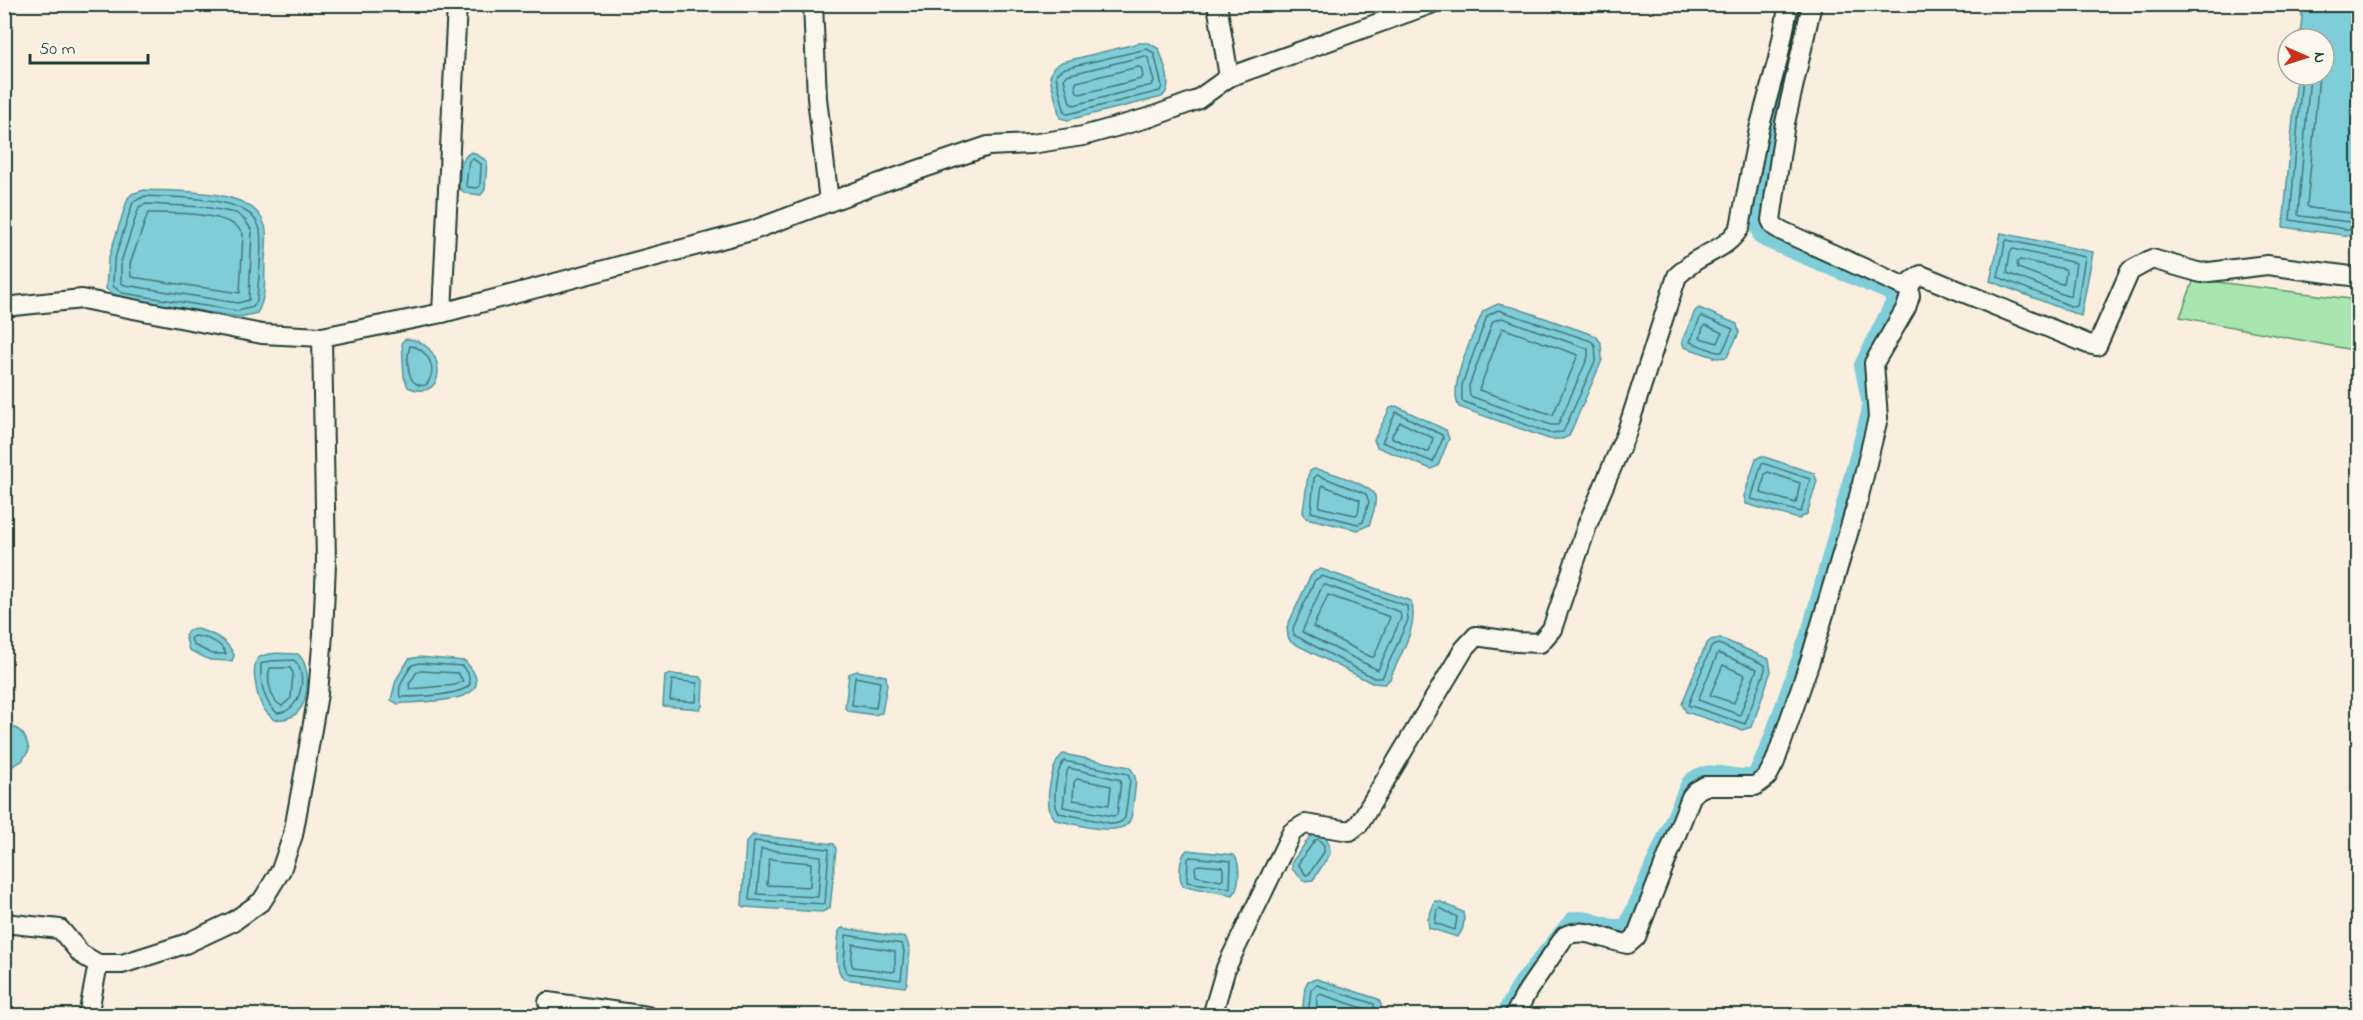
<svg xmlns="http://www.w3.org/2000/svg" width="2363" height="1020" font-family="'Indie Flower',sans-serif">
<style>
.green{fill:#a7e6ae;stroke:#639271;stroke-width:1.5}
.water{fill:#7ecdd9;stroke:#589397;stroke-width:1.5}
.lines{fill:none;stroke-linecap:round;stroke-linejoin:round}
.shore{stroke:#457776;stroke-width:1.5}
.canal{stroke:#7ecdd9;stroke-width:16}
.street-casing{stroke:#1f3d34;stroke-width:22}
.street{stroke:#fbf7ec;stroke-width:18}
</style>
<rect width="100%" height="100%" fill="#faeede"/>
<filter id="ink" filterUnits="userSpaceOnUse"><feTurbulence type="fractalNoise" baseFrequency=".0167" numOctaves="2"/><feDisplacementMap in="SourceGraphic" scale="12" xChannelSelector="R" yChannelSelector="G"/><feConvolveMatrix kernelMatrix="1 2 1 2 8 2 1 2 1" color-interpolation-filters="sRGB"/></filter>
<g filter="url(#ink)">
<polygon class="green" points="2194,279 2358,300 2358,351 2180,317"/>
<g class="water">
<polygon points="2303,5 2358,5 2358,237 2283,227 2297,75 2324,75 2324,39 2300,39"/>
<path d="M1139 43H1149L1159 49C1163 63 1175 86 1162 97L1068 120 1060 118 1050 77 1053 68 1062 62Z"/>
<path d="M472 152 487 161 485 190 481 195 465 193 459 188C461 175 458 157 472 152Z"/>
<path d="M144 190C176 192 255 187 265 226 268 236 266 249 265 259 264 277 267 297 257 313L239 317 119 298 106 289 108 260 128 198 132 194Z"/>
<polygon points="2001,233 2093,252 2081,316 1990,281"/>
<path d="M1498 304 1516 308 1596 336 1601 343 1602 360 1569 436 1562 439H1549L1459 407C1447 387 1474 333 1483 311Z"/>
<polygon points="1699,308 1737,324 1739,333 1727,357 1717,358 1684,347 1682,341 1695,311"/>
<path d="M405 339C447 339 450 405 408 387L404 377 402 342Z"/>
<polygon points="1396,406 1446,430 1449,439 1438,466 1431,469 1377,447 1374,440 1390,408"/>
<polygon points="1761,456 1814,473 1817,481 1807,514 1799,519 1746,504 1744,496 1756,459"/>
<path d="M1314 469C1326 470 1371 485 1375 496 1377 505 1372 517 1369 525L1358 530 1306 518 1303 512 1308 476 1310 471Z"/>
<path d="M1321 569 1411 601C1420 625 1399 656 1390 679L1385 684 1372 683 1291 642 1288 637 1287 627 1310 577 1314 572Z"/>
<path d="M198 629C213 634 227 639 234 655L232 661 210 660 189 650 185 635 189 630Z"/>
<polygon points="1720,638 1769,659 1771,671 1752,727 1742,730 1686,712 1682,704 1706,644 1711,640"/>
<path d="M298 654C311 666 310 700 297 713 291 719 283 719 274 720 270 715 264 711 262 706 257 696 249 663 260 657 270 651 287 654 298 654Z"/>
<path d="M419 657 465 661C505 704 429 701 404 703L398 704 391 700 396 680 409 659Z"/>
<polygon points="857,671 886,676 887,685 882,713 874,715 848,711 845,708 849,674"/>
<polygon points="671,674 700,677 703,680 702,706 700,709 663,706 665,676"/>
<path d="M4 725C21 727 26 735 29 750L22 761 5 770Z"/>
<path d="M1063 754 1129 767C1139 776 1135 786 1134 797 1133 804 1133 814 1130 820 1123 839 1071 823 1056 820 1053 816 1049 812 1049 806 1047 794 1052 762 1063 754Z"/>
<path d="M1312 834C1326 834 1330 840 1330 854L1313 880 1304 881 1292 869V862Z"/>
<polygon points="753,835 834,844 836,849 830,908 822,912 745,907 742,905 746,842"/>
<path d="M1187 850 1234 855C1241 863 1240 886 1233 895L1183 886C1178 878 1179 857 1187 850Z"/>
<path d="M1435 901 1441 902 1463 912C1465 920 1464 931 1457 937L1429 928 1428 919Z"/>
<path d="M842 928 906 938 910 950 907 983 905 987 844 979C833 968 838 946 839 931Z"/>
<polygon points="1317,979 1378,999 1381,1004 1381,1015 1302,1015 1305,987 1308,981"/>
</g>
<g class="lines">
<g class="shore">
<polygon points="1147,49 1154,53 1162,86 1160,91 1068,114 1065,113 1056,76 1057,73 1065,68"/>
<polygon points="1145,56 1148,58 1154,82 1152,85 1074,105 1070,103 1064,79 1067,75"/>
<polygon points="1138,67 1141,68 1143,76 1141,79 1080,94 1077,92 1075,85 1077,82"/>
<polyline points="2302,75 2290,220 2358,231"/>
<polyline points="2310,75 2298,214 2300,216 2358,223"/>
<polyline points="2319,75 2307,206 2310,208 2358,214"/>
<polygon points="473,159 481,164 480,186 477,188 468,187 466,185 469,161"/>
<path d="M145 196C173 198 253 194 260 230 263 252 258 278 257 301L253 307 238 311 122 293 113 286 114 261 133 202Z"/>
<polygon points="146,204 204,207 236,213 245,220 252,231 249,300 238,303 125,285 121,283 121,262 139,207"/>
<path d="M148 213C171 213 232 211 243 234L240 293 131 277 130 264Z"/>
<polygon points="2007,240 2085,257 2077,306 2073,307 1998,277 2005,243"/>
<polygon points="2013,249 2076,263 2071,296 2067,296 2007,273 2010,252"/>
<polygon points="2020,260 2065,269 2066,272 2064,283 2061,284 2018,268 2017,262"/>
<polygon points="1498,310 1591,341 1595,345 1596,359 1563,432 1549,433 1462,401 1462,385 1487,316"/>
<polygon points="1701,316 1733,329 1722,352 1717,352 1690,342"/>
<polygon points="1502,318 1588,349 1588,357 1558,425 1551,425 1470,396 1469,386 1493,321"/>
<polygon points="1706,325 1722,333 1718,343 1700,338 1703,327"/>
<polygon points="1502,328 1578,355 1553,415 1479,390"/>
<path d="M410 346C428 348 439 370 426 385 406 389 406 359 410 346Z"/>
<polygon points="1396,412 1442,435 1443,438 1433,462 1382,442"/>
<polygon points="1400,422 1433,438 1429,452 1426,452 1392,438 1392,435"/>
<polygon points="1762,463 1810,479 1801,512 1751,499"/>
<polygon points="1768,472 1800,483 1796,503 1761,493 1765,474"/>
<polygon points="1317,475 1366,494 1369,502 1363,522 1358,524 1311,512 1314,478"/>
<polygon points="1322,485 1360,500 1358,514 1355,515 1319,507"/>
<polygon points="1322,576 1407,606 1408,620 1382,678 1374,678 1294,635 1293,628 1315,580"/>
<polygon points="1323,584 1400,612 1401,618 1378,670 1302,632"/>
<polygon points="1328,595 1390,617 1374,657 1371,657 1313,627"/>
<path d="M194 636C206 637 222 642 226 654H212L194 645 191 639Z"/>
<polygon points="1719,644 1765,665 1765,670 1745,724 1688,705 1711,647"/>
<polygon points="1718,653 1757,669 1740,715 1698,700"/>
<path d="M294 660C309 673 301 713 277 713 263 701 260 682 261 664L269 661Z"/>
<path d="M419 663 462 666 468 673 470 684C463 696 415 697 400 697 397 685 406 675 412 665Z"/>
<polygon points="1723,665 1745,675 1734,703 1710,695"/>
<path d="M270 668H290L293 673 291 698 282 706C271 701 266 680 270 668Z"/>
<polygon points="421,671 458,673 463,681 455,685 410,689 409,684 417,672"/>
<polygon points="855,677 880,682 876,708 852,705"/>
<polygon points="672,680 697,683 696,702 670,700"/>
<path d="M1064 761 1128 774 1130 780 1125 818 1121 822 1114 824 1059 813C1051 802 1056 771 1064 761Z"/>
<polygon points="1069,768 1121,780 1117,815 1113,816 1063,807 1067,771"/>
<polygon points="1077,779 1111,786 1109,805 1073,800 1074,782"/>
<polygon points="1318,839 1324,845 1324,852 1309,874 1306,875 1298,864 1315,840"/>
<polygon points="754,841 829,849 825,904 749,900"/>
<polygon points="761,849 821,856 818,897 757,894"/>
<polygon points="1190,857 1231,861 1230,888 1187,882 1188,859"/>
<polygon points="769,859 811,863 810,887 767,885"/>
<polygon points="1198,865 1223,867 1223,879 1221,881 1196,876 1195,867"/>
<polygon points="1440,908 1457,917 1455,930 1435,923 1437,910"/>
<polygon points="846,935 902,944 904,951 901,980 847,973 844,963"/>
<polygon points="853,944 895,951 895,971 892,972 853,967 851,962"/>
<polyline points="1308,1016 1311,989 1317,985 1374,1004 1376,1016"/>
<polyline points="1316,1016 1317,997 1320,994 1366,1009 1368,1016"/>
</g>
<path class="canal" d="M1503 1016 1521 983 1572 920C1591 915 1610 933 1627 925L1689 783C1709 763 1731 781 1755 776L1771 740 1810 629 1869 413 1870 405 1862 365 1894 301V297L1888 292 1766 240 1761 237 1758 227 1766 164 1801 4"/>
<defs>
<g id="street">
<polyline points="813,4 817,98 829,202"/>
<polyline points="1217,4 1229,77"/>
<polyline points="1909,289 1912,281 1921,275 2088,344 2097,346 2130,271 2152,259 2201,273 2267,265 2358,277"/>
<polyline points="4,307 82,299 262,334 322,337 442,313 751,231 880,183 988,146 1031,144 1083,136 1151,117 1197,100 1229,77 1431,4"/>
<polyline points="442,313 457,4"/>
<polyline points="4,923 60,929 81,954 98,964 122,964 185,944 234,921 262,901 281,870 293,835 307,758 318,694 323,634 326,563 322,337"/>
<polyline points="548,1002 647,1016"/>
<polyline points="88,1016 98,964"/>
<path d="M1212 1016 1226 968 1292 832 1305 824 1350 831 1359 824 1464 649 1476 636 1517 642 1540 643 1552 629 1588 523 1626 434 1677 276C1683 271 1689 265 1695 261 1713 250 1729 246 1740 227L1759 129 1778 59 1789 4"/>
<path d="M1514 1016 1528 990 1565 936C1585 926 1607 941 1628 944L1636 937 1691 797 1696 791 1705 786H1755L1767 777 1775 762 1810 661 1858 500 1878 418 1874 363 1906 308 1910 296 1909 289 1903 286 1782 231 1774 226 1771 220 1785 123 1812 4"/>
</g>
</defs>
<use href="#street" class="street-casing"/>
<use href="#street" class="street"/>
</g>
</g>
<rect width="2363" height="1020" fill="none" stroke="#fbf7ec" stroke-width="24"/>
<rect x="12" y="12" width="2339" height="996" fill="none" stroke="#1f3d34" stroke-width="2" filter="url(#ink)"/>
<g transform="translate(2306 57) rotate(93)"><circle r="28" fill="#fbf7ec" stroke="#a3ada2" stroke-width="1.5"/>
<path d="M0-4.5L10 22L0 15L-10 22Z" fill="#c8321e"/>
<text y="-9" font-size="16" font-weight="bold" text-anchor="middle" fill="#1f3d34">N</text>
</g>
<path d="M30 54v9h118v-9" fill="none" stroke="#1f3d34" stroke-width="3"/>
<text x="39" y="54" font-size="18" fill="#1f3d34" stroke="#fbf7ec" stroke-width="4.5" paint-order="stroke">50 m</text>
</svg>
